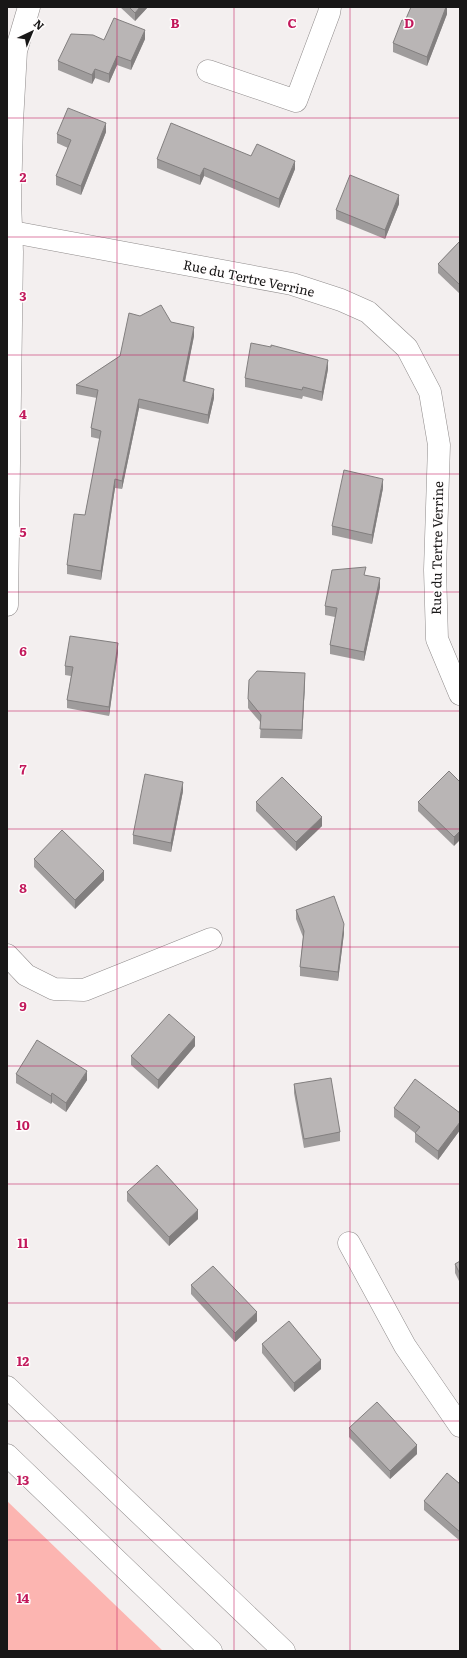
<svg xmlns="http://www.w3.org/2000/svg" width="467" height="1658" font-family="Literata,serif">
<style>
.green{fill:#fcb5b1}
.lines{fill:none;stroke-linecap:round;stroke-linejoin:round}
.minor-casing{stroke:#908c8c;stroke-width:23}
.primary-casing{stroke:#908c8c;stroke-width:23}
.minor{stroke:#fff;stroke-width:22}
.primary{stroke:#fff;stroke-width:22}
.wall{fill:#9f9c9c}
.shaded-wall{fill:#827f7f}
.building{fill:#b9b5b5;stroke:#827f7f}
.grid{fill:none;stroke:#c2185b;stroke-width:1;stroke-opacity:0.55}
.labels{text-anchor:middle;stroke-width:3;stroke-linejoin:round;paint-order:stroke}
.street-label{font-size:13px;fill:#181717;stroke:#fffdfd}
.grid-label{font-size:13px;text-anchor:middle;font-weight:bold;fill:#c2185b;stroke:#fffdfd;stroke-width:3;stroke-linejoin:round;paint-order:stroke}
</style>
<rect width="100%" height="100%" fill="#f3efef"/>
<polygon class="green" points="7,1501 163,1651 7,1651"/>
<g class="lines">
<defs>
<g id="minor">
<polyline points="208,71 296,101 329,13 330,7"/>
<polyline points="7,231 292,284 341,300 368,312 407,348 430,392 439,445 435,570 437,639 460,694"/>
<polyline points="7,605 12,252 10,201 12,122 16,51 29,7"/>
<polyline points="7,955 26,975 54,989 84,990 211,939"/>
<polyline points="349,1243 405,1346 460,1426"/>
</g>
<g id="primary">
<polyline points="7,1387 284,1651"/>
<polyline points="7,1455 211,1651"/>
</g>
</defs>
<use href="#minor" class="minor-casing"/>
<use href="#primary" class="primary-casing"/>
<use href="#minor" class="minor"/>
<use href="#primary" class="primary"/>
</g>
<g class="wall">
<polygon points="120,7 148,7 135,21"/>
<polygon points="447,7 447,14 427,66 393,52 393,43 405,21"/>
<polygon points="145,39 131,70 117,65 109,83 95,78 92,84 58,70 58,61 104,40"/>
<polygon points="106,132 81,195 56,185 56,176 68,148 57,143 57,134"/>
<polygon points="251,156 295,169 279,208 204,176 200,185 157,168 157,159"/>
<polygon points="399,204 385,239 336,219 336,210"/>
<polygon points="460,241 460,294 438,273 438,264"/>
<polygon points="171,322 194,336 185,382 214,398 208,424 139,408 122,489 115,488 101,580 67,574 67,565 85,515 100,439 91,437 91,428 97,398 76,394 76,385"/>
<polygon points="328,369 322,401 303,396 302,399 245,387 245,378"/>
<polygon points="383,488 372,544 332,535 332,526"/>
<polygon points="366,575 380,587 364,661 330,654 330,645 335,617 325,615 325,606"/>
<polygon points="118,652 109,716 67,708 67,700 71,676 65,675 65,666"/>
<polygon points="305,682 302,739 260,738 261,723 248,708 248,699"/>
<polygon points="460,782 454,846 418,811 418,802"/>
<polygon points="183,791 171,852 133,844 133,835"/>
<polygon points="256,802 322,826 296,851 256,811"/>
<polygon points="34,859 104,880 75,909 34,867"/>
<polygon points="296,910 344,933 338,981 300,976 300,967 303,937 296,919"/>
<polygon points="195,1046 158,1089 131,1065 131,1056"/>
<polygon points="16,1074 87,1080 66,1112 52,1102 51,1104 16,1083"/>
<polygon points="294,1084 340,1132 340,1141 304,1148 294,1093"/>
<polygon points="394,1108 460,1113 460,1130 438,1160 415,1142 415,1133 394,1117"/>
<polygon points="127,1192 198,1219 169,1246 127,1201"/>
<polygon points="460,1261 460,1283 455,1273 455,1264"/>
<polygon points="191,1285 257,1321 235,1342 191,1294"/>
<polygon points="262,1344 321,1369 294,1392 262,1353"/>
<polygon points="349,1428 417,1454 390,1479 349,1437"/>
<polygon points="460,1484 460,1541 424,1510 424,1501"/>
</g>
<g class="shaded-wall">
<polygon points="140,7 148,7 135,21 135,13"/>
<polygon points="446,7 447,7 447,14 427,66 427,57"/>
<polygon points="145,30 145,39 131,70 131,61"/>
<polygon points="117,56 117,65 109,83 109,74"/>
<polygon points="95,69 95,78 92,84 92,75"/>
<polygon points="106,123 106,132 81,195 81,186"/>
<polygon points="295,161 295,169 279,208 279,199"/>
<polygon points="204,168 204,176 200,185 200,176"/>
<polygon points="399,195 399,204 385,239 385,230"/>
<polygon points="194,327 194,336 183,390 183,381"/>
<polygon points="328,360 328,369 322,401 322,392"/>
<polygon points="214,389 214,398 208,424 208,415"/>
<polygon points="139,399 139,408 122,489 122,481"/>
<polygon points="115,479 115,488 101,580 101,571"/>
<polygon points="383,479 383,488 372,544 372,535"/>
<polygon points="380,578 380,587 364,661 364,652"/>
<polygon points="118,643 118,652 109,716 109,707"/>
<polygon points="305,673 305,682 302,739 302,730"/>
<polygon points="183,782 183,791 171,852 171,843"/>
<polygon points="322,817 322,826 296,851 296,842"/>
<polygon points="460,831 460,840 454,846 454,837"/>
<polygon points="104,871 104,880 75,909 75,900"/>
<polygon points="344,924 344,933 338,981 338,972"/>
<polygon points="195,1037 195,1046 158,1089 158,1080"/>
<polygon points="87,1071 87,1080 66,1112 66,1103"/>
<polygon points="52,1093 52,1102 51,1104 51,1096"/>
<polygon points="460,1122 460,1130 438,1160 438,1151"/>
<polygon points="198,1210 198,1219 169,1246 169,1237"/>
<polygon points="257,1312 257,1321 235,1342 235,1333"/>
<polygon points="321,1360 321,1369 294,1392 294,1383"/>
<polygon points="417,1445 417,1454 390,1479 390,1471"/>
</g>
<g class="building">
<polygon points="129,7 140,7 135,13"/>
<polygon points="411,7 446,7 427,57 393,43 402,20 405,21"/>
<polygon points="114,18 145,30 131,61 117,56 109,74 95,69 92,75 58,61 71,34 93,35 104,40"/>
<polygon points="68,108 106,123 81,186 56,176 71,140 57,134"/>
<polygon points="171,123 251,156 257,144 295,161 279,199 204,168 200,176 157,159"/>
<polygon points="350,175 399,195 385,230 336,210"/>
<polygon points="460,241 460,285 438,264"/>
<polygon points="161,305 171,322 194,327 183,381 214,389 208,415 139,399 122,481 115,479 101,571 67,565 74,514 85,515 101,431 91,428 98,390 76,385 120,356 129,313 140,316"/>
<polygon points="251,343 271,347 271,345 328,360 322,392 303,387 302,390 245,378"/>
<polygon points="344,470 383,479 372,535 332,526"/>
<polygon points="366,567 364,575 380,578 364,652 330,645 337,608 325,606 332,570"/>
<polygon points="70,636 118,643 109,707 67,700 73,667 65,666"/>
<polygon points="257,671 305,673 302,730 260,729 261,715 248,699 249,680"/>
<polygon points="449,771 460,782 460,831 454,837 418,802"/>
<polygon points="145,774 183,782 171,843 133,835"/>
<polygon points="282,777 322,817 296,842 256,802"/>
<polygon points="62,830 104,871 75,900 34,859"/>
<polygon points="334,896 344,924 338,972 300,967 304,931 296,910"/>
<polygon points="169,1014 195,1037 158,1080 131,1056"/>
<polygon points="37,1040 87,1071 66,1103 52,1093 51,1096 16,1074"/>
<polygon points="331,1078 340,1132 304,1139 294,1084"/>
<polygon points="415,1079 460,1113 460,1122 438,1151 415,1133 420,1127 394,1108"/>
<polygon points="157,1165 198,1210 169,1237 127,1192"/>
<polygon points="460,1261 460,1274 455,1264"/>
<polygon points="213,1266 257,1312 235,1333 191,1285"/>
<polygon points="289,1321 321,1360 294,1383 262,1344"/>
<polygon points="377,1402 417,1445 390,1471 349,1428"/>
<polygon points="447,1473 460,1484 460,1532 424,1501"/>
</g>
<path class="grid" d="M117 7V1651M234 7V1651M350 7V1651M7 118H460M7 237H460M7 355H460M7 474H460M7 592H460M7 711H460M7 829H460M7 947H460M7 1066H460M7 1184H460M7 1303H460M7 1421H460M7 1540H460"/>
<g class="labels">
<g class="street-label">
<text transform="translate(249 278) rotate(12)" y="5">Rue du Tertre Verrine</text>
<text transform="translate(437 548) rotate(-89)" y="5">Rue du Tertre Verrine</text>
</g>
</g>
<g class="grid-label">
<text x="175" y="28">B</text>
<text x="292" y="28">C</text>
<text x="409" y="28">D</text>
<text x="23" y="182">2</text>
<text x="23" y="301">3</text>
<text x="23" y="419">4</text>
<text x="23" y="537">5</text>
<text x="23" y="656">6</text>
<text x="23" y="774">7</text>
<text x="23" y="893">8</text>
<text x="23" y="1011">9</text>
<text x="23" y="1130">10</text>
<text x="23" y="1248">11</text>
<text x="23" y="1366">12</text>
<text x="23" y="1485">13</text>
<text x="23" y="1603">14</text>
</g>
<rect width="467" height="1658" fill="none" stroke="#181717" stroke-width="16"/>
<g transform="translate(32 32) rotate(44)" stroke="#fffdfd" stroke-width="3" paint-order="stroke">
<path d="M0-3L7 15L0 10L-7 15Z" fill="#181717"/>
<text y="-6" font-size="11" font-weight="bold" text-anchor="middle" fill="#181717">N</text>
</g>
</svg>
